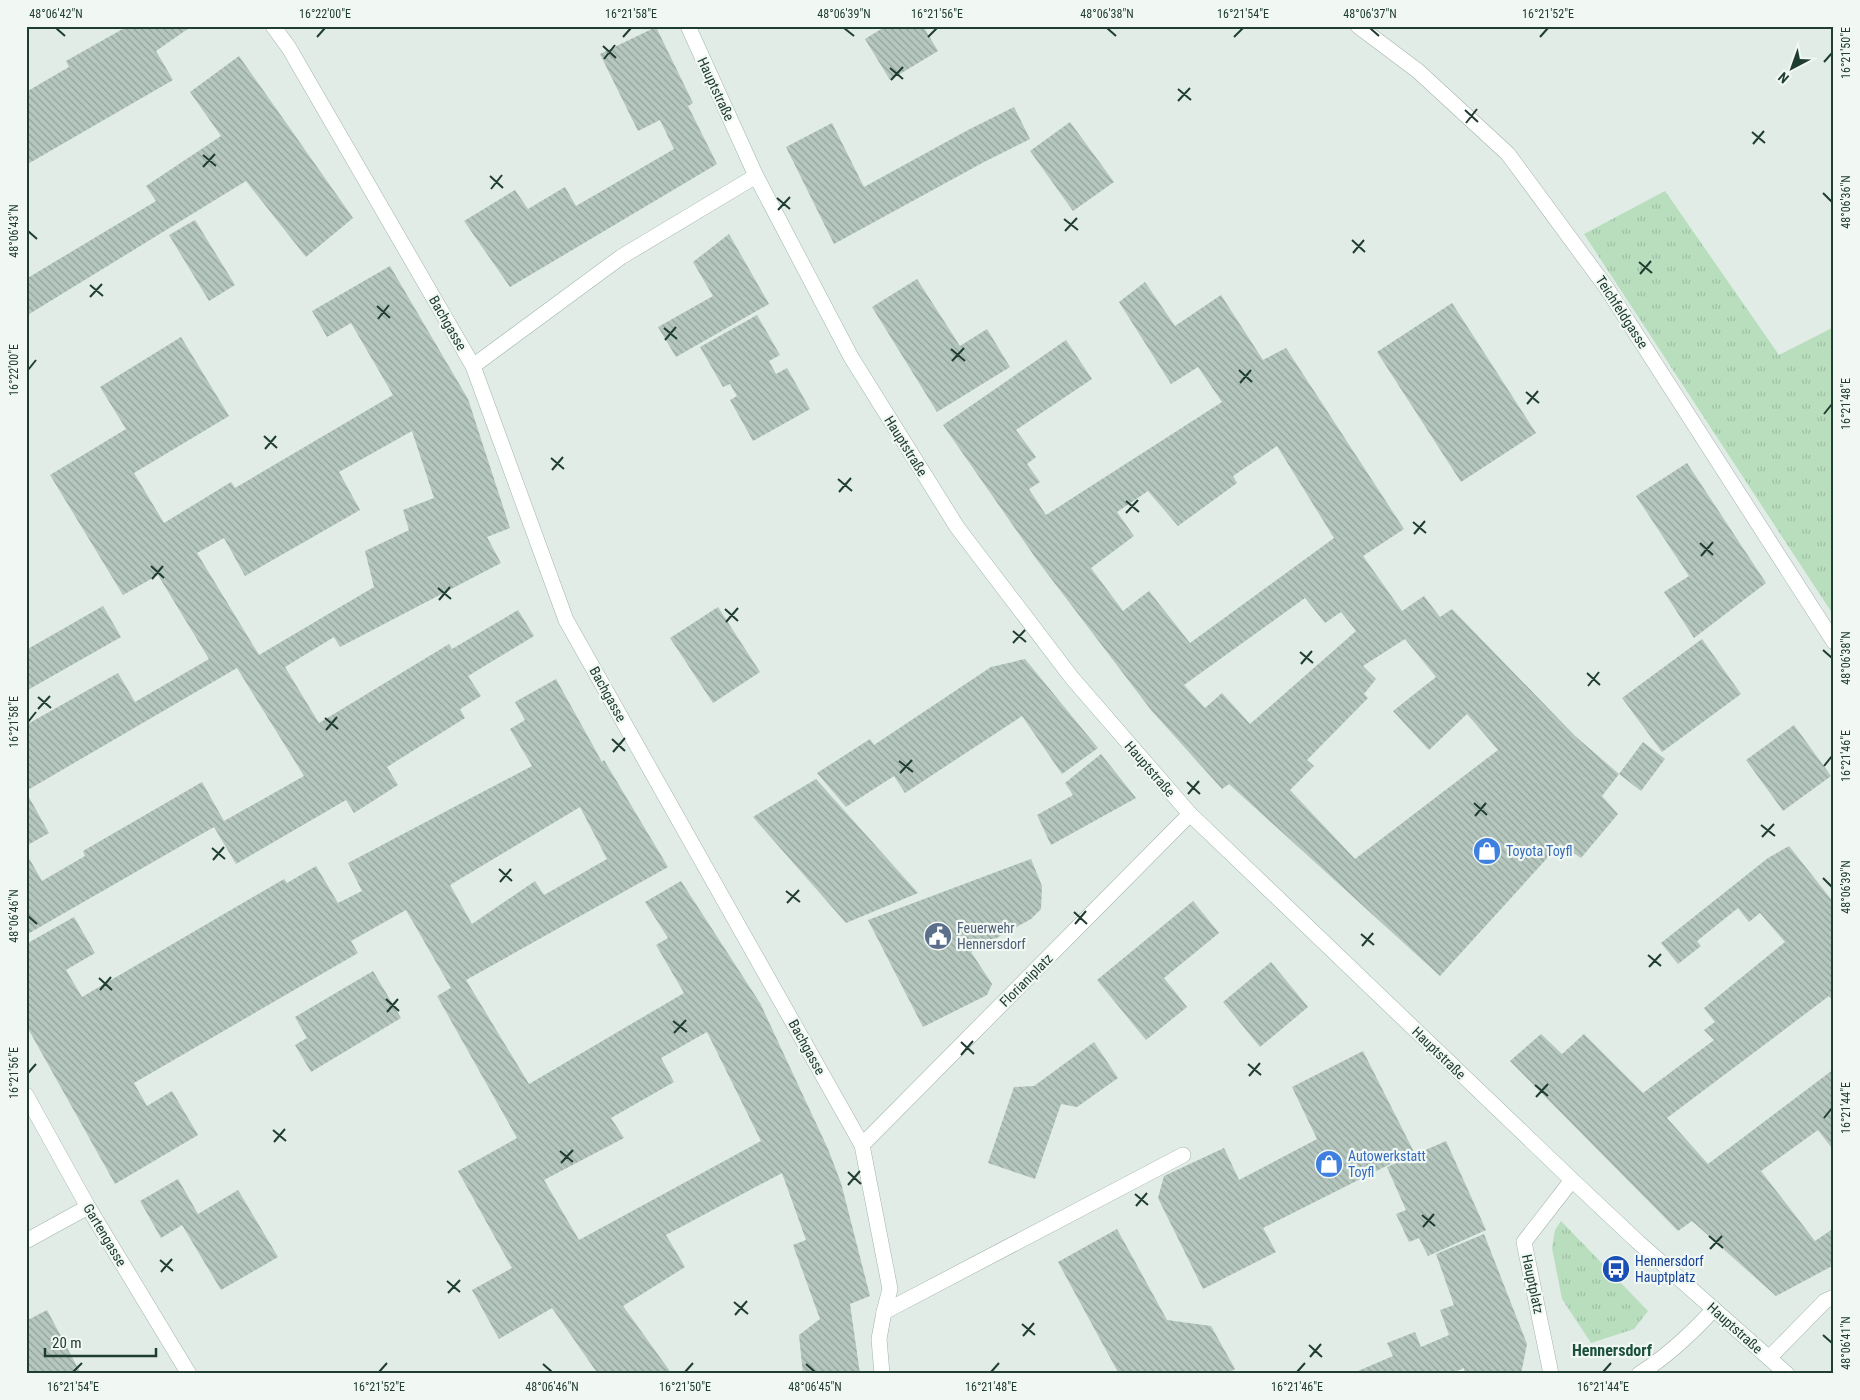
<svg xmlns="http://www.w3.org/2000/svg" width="1860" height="1400" font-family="'Roboto Condensed',sans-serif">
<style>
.grass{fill:url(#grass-tufts)}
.building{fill:url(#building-back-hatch);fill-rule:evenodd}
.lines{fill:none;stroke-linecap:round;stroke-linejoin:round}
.lane-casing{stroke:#a3b4ac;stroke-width:16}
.street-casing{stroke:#a3b4ac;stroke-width:16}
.secondary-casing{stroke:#9eb8ac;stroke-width:16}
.lane{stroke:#fff;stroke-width:15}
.street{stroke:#fff;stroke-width:15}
.secondary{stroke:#fff;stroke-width:15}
.ticks{fill:none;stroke:#203d32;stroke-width:2}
.labels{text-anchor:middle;stroke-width:4.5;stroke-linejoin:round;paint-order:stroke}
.street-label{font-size:14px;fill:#203d32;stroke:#f1f8f4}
.shop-label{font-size:14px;fill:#366cbe;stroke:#f1f8f4;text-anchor:start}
.service-label{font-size:14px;fill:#4e5e75;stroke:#f1f8f4;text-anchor:start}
.transit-label{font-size:14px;fill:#164399;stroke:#f1f8f4;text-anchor:start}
.quarter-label{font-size:16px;font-weight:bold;fill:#1b503e;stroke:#f1f8f4}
.neatline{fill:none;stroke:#203d32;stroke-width:2}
.ticks-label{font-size:12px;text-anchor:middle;fill:#203d32}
</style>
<defs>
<pattern id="grass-tufts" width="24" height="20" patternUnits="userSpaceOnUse" patternTransform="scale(1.25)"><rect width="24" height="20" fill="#b8debe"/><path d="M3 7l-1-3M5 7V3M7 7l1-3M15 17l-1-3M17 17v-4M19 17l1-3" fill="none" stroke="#9ebfa4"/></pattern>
<pattern id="building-back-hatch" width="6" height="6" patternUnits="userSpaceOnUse" patternTransform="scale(1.25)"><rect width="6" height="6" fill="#b5c7be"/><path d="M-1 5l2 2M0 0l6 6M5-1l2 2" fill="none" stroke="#93a39b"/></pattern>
</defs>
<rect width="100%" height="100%" fill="#e0ece5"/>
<g class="grass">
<polygon points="1665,191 1779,355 1834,327 1834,616 1584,234"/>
<polygon points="1561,1221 1648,1311 1634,1329 1591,1343 1562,1299 1552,1248 1555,1230"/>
</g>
<g class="building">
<polygon points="128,26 192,26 156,51 173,80 26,165 26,92 69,67 66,61"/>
<polygon points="886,26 923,26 938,51 890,80 865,39"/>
<polygon points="656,27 693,103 688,106 717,164 510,287 464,221 515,190 528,209 565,187 576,206 674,149 660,120 638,131 600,54"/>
<polygon points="239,56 353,218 306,257 246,181 26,316 26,279 156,201 146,186 221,136 190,92"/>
<polygon points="1014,107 1030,139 984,162 834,244 786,147 832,123 864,187 968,130"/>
<polygon points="1070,122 1114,182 1073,211 1030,151"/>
<polygon points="195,220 235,285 209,301 169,235"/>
<polygon points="729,234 769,304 676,357 658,327 713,296 693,262"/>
<path d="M390 266 468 399 510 528 487 537 501 563 340 647 334 637 285 667 319 723 449 644 452 649 518 610 534 636 468 676 481 696 460 709 465 718 387 767 398 785 354 813 346 800 236 864 214 827 26 935V853L42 881 85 856 83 851 202 782 224 821 304 776 237 668 26 791V725L118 673 135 702 209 659 158 575 123 595 50 475 126 429 100 387 181 337 229 416 134 473 164 523 231 482 235 488 393 395 351 323 327 337 312 311ZM412 431 434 498 403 510 409 530 365 551 374 587 259 655 197 553 224 538 245 576 360 510 339 472Z"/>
<polygon points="917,279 960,346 987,329 1010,367 937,412 872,307"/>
<path d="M1145 282 1175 326 1221 295 1263 360 1286 348 1404 529 1363 556 1402 611 1424 596 1440 617 1452 609 1575 736 1619 774 1602 796 1618 814 1581 858 1560 844 1440 976 1229 784 1222 789 1151 710 1037 560 943 425 1066 340 1092 379 1016 430 1036 457 1027 464 1040 482 1029 489 1046 515 1222 402 1198 367 1171 384 1119 302ZM1277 446 1334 538 1190 643 1149 591 1123 611 1091 568 1134 536 1117 512 1148 491 1178 526 1237 483 1233 476ZM1305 598 1325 623 1341 612 1356 631 1250 724 1222 693 1205 708 1184 685ZM1405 639 1436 677 1393 711 1429 750 1467 714 1498 750 1355 859 1290 790 1314 766 1307 760 1368 698 1364 694 1376 679 1363 666Z"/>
<polygon points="1452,303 1536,433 1461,482 1377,352"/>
<polygon points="757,315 780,355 769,361 776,374 787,368 810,409 753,441 730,400 737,396 730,384 723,387 700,347"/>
<polygon points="1687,463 1766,583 1694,638 1664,592 1689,576 1636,496"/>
<polygon points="103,606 121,637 26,691 26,650"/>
<polygon points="718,607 760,672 713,703 670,638"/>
<polygon points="1702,639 1741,694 1662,752 1622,698"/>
<polygon points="1025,659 1098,748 1062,774 1022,716 905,793 894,776 846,807 817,773 870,739 874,745 991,667"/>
<path d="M556 679 602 762 604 760 668 867 466 980 529 1084 684 993 656 945 668 938 645 902 681 881 760 1003 828 1149 841 1183 870 1296 850 1304 860 1374H803L799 1335 820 1319 793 1245 806 1240 782 1173 666 1235 685 1267 623 1306 672 1374H598L552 1308 499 1339 472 1290 512 1268 458 1171 517 1138 437 996 451 988 406 910 351 941 358 953 134 1083 147 1106 172 1091 198 1135 115 1184 26 1025V944L74 917 95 953 66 970 82 997 284 879 287 883 316 866 338 903 362 891 348 863 532 766 510 729 525 720 515 702ZM580 807 607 859 544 895 535 881 472 924 450 885ZM707 1032 761 1141 579 1240 544 1180 624 1138 611 1118 674 1082 661 1058Z"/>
<polygon points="1794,725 1831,776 1783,811 1746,760"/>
<polygon points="1643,742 1665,759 1641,791 1619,774"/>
<polygon points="1101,754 1136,798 1051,845 1037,815 1073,795 1065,783"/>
<polygon points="816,779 918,893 846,923 753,817"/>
<polygon points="26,792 49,833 26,846"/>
<polygon points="1789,846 1834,903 1834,1002 1829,996 1667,1118 1708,1164 1834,1069 1834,1151 1818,1130 1761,1171 1815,1241 1834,1228 1834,1265 1776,1296 1692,1221 1678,1231 1510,1061 1541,1034 1562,1054 1584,1034 1643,1093 1714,1040 1704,1030 1715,1022 1704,1008 1785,942 1760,913 1749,922 1738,908 1697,941 1701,946 1678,964 1661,943 1768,858"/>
<polygon points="1031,859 1042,886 1041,909 1031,919 971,952 992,984 987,995 923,1027 868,920"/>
<polygon points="1193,901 1219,933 1164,978 1187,1007 1146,1040 1097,980"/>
<polygon points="1271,962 1308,1007 1260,1047 1223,1002"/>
<polygon points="373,971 401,1018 311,1072 295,1045 307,1038 295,1017"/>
<polygon points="1094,1042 1118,1078 1077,1107 1061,1104 1035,1179 988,1163 1014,1087 1034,1086"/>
<polygon points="1363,1051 1414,1152 1263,1228 1276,1252 1203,1289 1158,1198 1164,1176 1224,1148 1239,1180 1317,1139 1292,1087"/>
<polygon points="1446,1141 1486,1230 1428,1256 1419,1238 1409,1242 1396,1214 1406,1210 1387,1167"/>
<polygon points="178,1179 198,1214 238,1190 278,1257 221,1290 182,1225 161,1238 140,1201"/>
<polygon points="1117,1229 1167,1320 1211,1326 1235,1369 1227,1374 1119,1374 1058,1262"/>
<polygon points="1484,1234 1527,1344 1521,1374 1464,1374 1464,1368 1450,1374 1351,1374 1393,1356 1387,1343 1415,1332 1421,1347 1449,1335 1440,1310 1454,1305 1436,1254"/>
<polygon points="47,1310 81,1374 26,1374 26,1321"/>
</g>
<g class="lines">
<defs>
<polyline id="lane" points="884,1312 1183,1155"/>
<g id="street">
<polyline points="273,26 289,48 473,366 566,620 862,1145 890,1289 884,1312 879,1339 882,1374"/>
<polyline points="1358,26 1418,71 1508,154 1606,287 1834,642"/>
<polyline points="473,366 621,257 756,176"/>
<polyline points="26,1095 88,1207 189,1374"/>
<polyline points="862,1145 1190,814"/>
<polyline points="26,1241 88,1207"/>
<polyline points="1769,1358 1825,1301 1834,1297"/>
<polyline points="1551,1374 1524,1242 1572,1180"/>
<path d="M1639 1374C1668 1356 1691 1334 1714 1309"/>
</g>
<polyline id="secondary" points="688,26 756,176 851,357 957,527 1072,678 1190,814 1572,1180 1638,1242 1787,1374"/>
</defs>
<use href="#lane" class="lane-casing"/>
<use href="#street" class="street-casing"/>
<use href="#secondary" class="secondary-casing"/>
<use href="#lane" class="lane"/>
<use href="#street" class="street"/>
<use href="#secondary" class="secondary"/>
</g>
<path class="ticks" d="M56 28 65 36M844 28 854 36M1107 28 1116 36M1370 28 1379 36M317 37 325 28M623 37 631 28M928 37 937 28M1234 37 1243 28M1540 37 1548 28M603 46 616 58M604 59 615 45M1824 62 1832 53M890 68 903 79M891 80 903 67M1178 89 1191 100M1178 101 1190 88M1465 110 1478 122M1466 123 1477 109M1752 132 1765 143M1753 144 1764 131M203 155 216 166M203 167 215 154M490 176 503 188M491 189 502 175M1823 193 1832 202M777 198 790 209M778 210 790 197M1064 219 1078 230M28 231 37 239M1065 231 1077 218M1352 240 1365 252M1353 253 1364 240M1639 262 1652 273M1640 274 1651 261M90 285 103 296M90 297 102 284M377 306 390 318M378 319 389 305M664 328 677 339M665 340 676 327M951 349 965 361M952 361 964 348M28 370 36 360M1239 370 1252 382M1240 383 1251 370M1526 392 1539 403M1527 404 1538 391M1824 414 1832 404M264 436 277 448M265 449 276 436M551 458 564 469M552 470 563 457M838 479 852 491M839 492 851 478M1126 501 1139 512M1126 513 1138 500M1413 522 1426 533M1414 534 1425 521M1700 543 1713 555M1701 556 1713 542M151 566 164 578M152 579 163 566M438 588 451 599M439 600 450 587M725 609 738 621M726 622 738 608M1013 631 1026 642M1013 643 1025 630M1823 650 1832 658M1300 652 1313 663M1301 664 1312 651M1587 673 1600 685M1588 686 1599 672M38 697 51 708M38 709 50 696M325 718 338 729M28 722 36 712M326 730 337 717M612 739 625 751M613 752 625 738M899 761 913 772M1824 766 1832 756M900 773 912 760M1187 782 1200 794M1188 794 1199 781M1474 803 1487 815M1475 816 1486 803M1761 825 1775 836M1762 837 1774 824M212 848 225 859M213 860 224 847M499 869 512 881M1823 878 1832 887M500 882 511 869M786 891 800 902M787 903 799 890M1074 912 1087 924M28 916 37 924M1075 924 1086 911M1361 934 1374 945M1362 946 1373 933M1648 955 1661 966M1649 967 1661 954M99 978 112 990M100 990 111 977M386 999 399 1011M387 1012 398 999M673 1021 687 1032M674 1033 686 1020M961 1042 974 1054M961 1055 973 1041M1248 1064 1261 1075M28 1073 36 1064M1249 1076 1260 1063M1535 1085 1548 1096M1536 1097 1548 1084M1824 1118 1832 1108M273 1130 286 1141M274 1142 285 1129M560 1151 573 1162M561 1163 573 1150M848 1172 861 1184M848 1185 860 1171M1135 1194 1148 1205M1136 1206 1147 1193M1422 1215 1435 1226M1423 1227 1434 1214M1709 1236 1723 1248M1710 1249 1722 1236M160 1260 173 1271M161 1272 172 1259M447 1281 460 1292M448 1293 460 1280M734 1302 748 1314M735 1315 747 1301M1022 1324 1035 1335M1823 1335 1832 1343M1023 1336 1034 1323M1309 1345 1322 1357M1310 1357 1321 1344M543 1364 552 1372M806 1364 815 1372M73 1372 82 1363M379 1372 387 1363M685 1372 693 1363M991 1372 999 1363M1297 1372 1305 1363M1603 1372 1611 1363"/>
<defs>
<symbol id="shop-disc" viewBox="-11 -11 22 22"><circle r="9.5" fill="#3f7fe0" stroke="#f1f8f4"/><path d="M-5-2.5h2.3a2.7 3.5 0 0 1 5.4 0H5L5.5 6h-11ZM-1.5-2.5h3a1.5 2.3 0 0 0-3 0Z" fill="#fff"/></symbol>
<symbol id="civic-disc" viewBox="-11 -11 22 22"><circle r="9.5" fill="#5c6f8a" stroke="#f1f8f4"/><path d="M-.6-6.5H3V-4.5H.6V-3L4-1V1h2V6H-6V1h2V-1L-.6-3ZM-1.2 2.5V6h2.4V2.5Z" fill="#fff"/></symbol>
<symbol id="bus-disc" viewBox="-11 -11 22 22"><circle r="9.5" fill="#1a4fb4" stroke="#f1f8f4"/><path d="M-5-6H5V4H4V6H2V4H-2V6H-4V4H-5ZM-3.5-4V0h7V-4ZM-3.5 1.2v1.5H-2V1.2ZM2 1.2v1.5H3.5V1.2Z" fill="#fff"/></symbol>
</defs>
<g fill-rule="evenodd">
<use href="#shop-disc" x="1471" y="835" width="32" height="32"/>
<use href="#civic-disc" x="922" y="920" width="32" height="32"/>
<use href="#shop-disc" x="1313" y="1148" width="32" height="32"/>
<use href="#bus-disc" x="1600" y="1253" width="32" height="32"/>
</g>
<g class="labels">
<g class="street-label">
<text transform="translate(716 89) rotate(65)" y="5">Hauptstraße</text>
<text transform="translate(1622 312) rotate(57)" y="5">Teichfeldgasse</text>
<text transform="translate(448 323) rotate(60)" y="5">Bachgasse</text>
<text transform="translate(906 446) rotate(58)" y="5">Hauptstraße</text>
<text transform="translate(608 694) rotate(61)" y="5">Bachgasse</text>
<text transform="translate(1150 769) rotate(49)" y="5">Hauptstraße</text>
<text transform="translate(1026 980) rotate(-45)" y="5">Florianiplatz</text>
<text transform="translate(807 1047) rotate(61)" y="5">Bachgasse</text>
<text transform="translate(1439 1053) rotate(44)" y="5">Hauptstraße</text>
<text transform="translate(105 1235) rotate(59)" y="5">Gartengasse</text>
<text transform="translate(1533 1284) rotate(78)" y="5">Hauptplatz</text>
<text transform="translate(1735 1328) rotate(42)" y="5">Hauptstraße</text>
</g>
<g class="shop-label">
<text x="1506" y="856">Toyota Toyfl</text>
<text x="1348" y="1161">Autowerkstatt<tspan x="1348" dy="16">Toyfl</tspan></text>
</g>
<g class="service-label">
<text x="957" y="933">Feuerwehr<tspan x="957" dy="16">Hennersdorf</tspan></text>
</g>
<g class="transit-label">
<text x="1635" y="1266">Hennersdorf<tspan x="1635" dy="16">Hauptplatz</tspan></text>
</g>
<g class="quarter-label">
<text x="1612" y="1356">Hennersdorf</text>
</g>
</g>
<rect width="1860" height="1400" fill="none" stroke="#f1f8f4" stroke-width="55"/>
<g transform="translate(1792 68) rotate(221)" stroke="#f1f8f4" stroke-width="4" paint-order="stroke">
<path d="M0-4L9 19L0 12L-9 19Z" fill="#203d32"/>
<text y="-8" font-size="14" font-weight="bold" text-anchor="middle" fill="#203d32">N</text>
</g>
<path d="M45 1348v8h111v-8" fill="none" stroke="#203d32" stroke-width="2.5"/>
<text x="52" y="1348" font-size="15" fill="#203d32" stroke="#f1f8f4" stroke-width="4" paint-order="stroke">20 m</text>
<rect x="28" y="28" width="1804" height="1344" class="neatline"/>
<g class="ticks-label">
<text x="56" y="18">48°06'42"N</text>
<text x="325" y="18">16°22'00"E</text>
<text x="631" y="18">16°21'58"E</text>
<text x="844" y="18">48°06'39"N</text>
<text x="937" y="18">16°21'56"E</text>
<text x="1107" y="18">48°06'38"N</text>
<text x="1243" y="18">16°21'54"E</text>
<text x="1370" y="18">48°06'37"N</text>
<text x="1548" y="18">16°21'52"E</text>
<text transform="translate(1846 53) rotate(-90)" y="4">16°21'50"E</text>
<text transform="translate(1846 202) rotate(-90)" y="4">48°06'36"N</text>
<text transform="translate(14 231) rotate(-90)" y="4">48°06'43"N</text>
<text transform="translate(14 370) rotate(-90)" y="4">16°22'00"E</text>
<text transform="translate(1846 404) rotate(-90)" y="4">16°21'48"E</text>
<text transform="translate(1846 658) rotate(-90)" y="4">48°06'38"N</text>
<text transform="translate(14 722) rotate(-90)" y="4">16°21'58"E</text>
<text transform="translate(1846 756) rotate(-90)" y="4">16°21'46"E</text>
<text transform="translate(1846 887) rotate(-90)" y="4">48°06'39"N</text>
<text transform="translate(14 916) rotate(-90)" y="4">48°06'46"N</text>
<text transform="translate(14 1073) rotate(-90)" y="4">16°21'56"E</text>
<text transform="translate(1846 1108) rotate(-90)" y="4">16°21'44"E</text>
<text transform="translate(1846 1343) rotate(-90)" y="4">48°06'41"N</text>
<text x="73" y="1391">16°21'54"E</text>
<text x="379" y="1391">16°21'52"E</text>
<text x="552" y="1391">48°06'46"N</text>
<text x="685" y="1391">16°21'50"E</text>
<text x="815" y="1391">48°06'45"N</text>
<text x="991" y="1391">16°21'48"E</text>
<text x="1297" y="1391">16°21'46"E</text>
<text x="1603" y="1391">16°21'44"E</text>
</g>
</svg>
